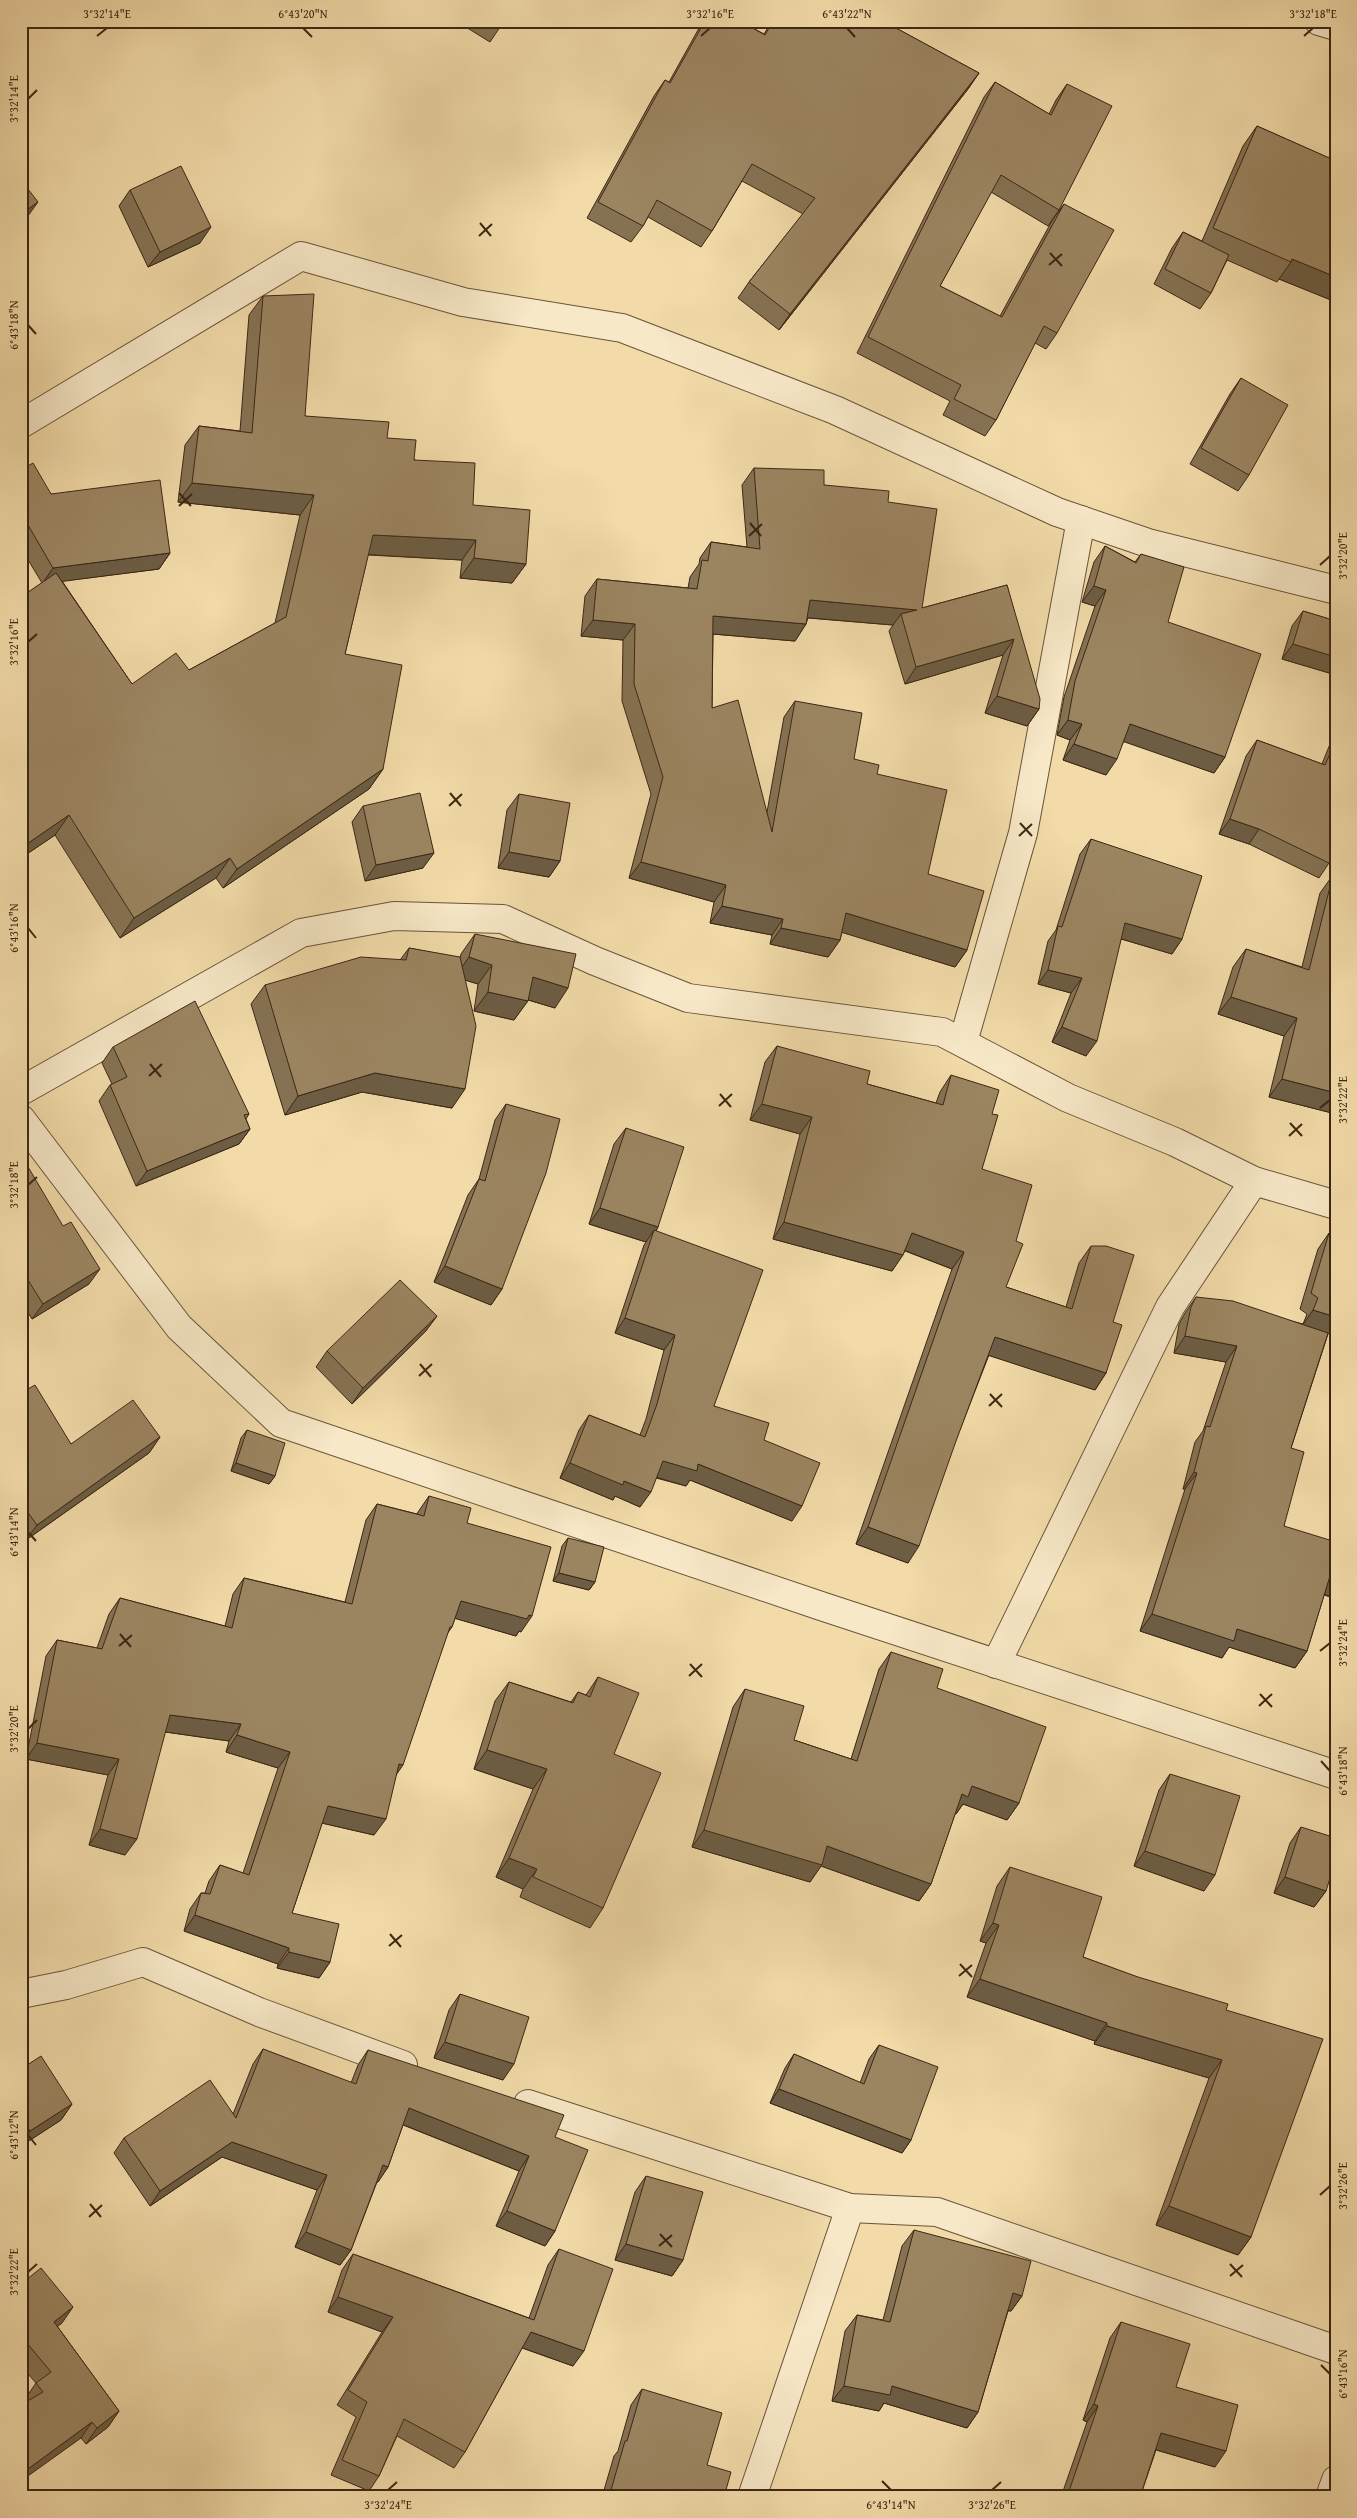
<svg xmlns="http://www.w3.org/2000/svg" width="1357" height="2518" font-family="'Gentium Book Plus',serif">
<style>
.lines{fill:none;stroke-linecap:round;stroke-linejoin:round}
.minor-casing{stroke:#6a5439;stroke-width:30}
.minor{stroke:#f7e8c7;stroke-width:28}
.wall{fill:#857253;stroke:#3c2714}
.shaded-wall{fill:#6c5d44;stroke:#3c2714}
.building{fill:#9b8561;stroke:#3c2714}
.ticks{fill:none;stroke:#3c2714;stroke-width:2}
.neatline{fill:none;stroke:#3c2714;stroke-width:2}
.ticks-label{font-size:12px;text-anchor:middle;fill:#3c2714}
</style>
<rect width="100%" height="100%" fill="#f2dba9"/>
<filter id="stains"><feTurbulence type="fractalNoise" baseFrequency=".004" numOctaves="4"/><feColorMatrix values="0 0 0 0 .2 0 0 0 0 .09 0 0 0 0 .02 0 0 0 .5 -.17"/></filter>
<radialGradient id="worn" r=".72"><stop offset=".6" stop-color="#630" stop-opacity="0"/><stop offset="1" stop-color="#630" stop-opacity=".3"/></radialGradient>
<g class="lines">
<defs>
<g id="minor">
<polyline points="1319,21 1336,26"/>
<polyline points="21,424 301,256 463,302 622,328 835,410 1057,512 1148,543 1336,590"/>
<polyline points="963,1042 1023,833 1081,520"/>
<polyline points="21,1091 301,933 394,916 503,919 595,961 688,998 942,1032 1068,1098 1175,1142 1254,1181 1336,1205"/>
<polyline points="21,1119 179,1327 281,1423 821,1606 1336,1775"/>
<polyline points="996,1664 1170,1307 1254,1181"/>
<polyline points="21,1994 66,1985 143,1962 259,2012 403,2065"/>
<polyline points="528,2104 850,2208 937,2212 1336,2350"/>
<polyline points="752,2497 850,2208"/>
<polyline points="1330,2497 1336,2480"/>
</g>
</defs>
<use href="#minor" class="minor-casing"/>
<use href="#minor" class="minor"/>
</g>
<g class="wall">
<polygon points="456,21 504,21 490,42"/>
<polygon points="703,21 740,21 764,34 772,21 883,21 979,73 968,89 779,330 738,298 749,282 803,214 742,181 712,231 701,247 648,217 643,226 631,242 587,218 654,96 665,80 669,82"/>
<polygon points="995,82 1049,114 1056,100 1067,84 1059,210 1048,226 991,192 940,286 1000,316 1053,219 1064,204 1057,333 1046,349 1035,343 996,420 985,436 943,415 950,401 857,353 984,97"/>
<polygon points="1257,126 1329,158 1336,130 1336,302 1279,279 1277,282 1227,260 1211,293 1200,309 1154,284 1172,248 1183,232 1202,241 1243,146"/>
<polygon points="130,190 200,243 148,267 119,206"/>
<polygon points="263,296 305,416 387,438 473,505 526,564 512,583 460,578 462,560 368,555 345,654 383,769 369,789 223,888 216,878 120,938 55,835 21,858 21,597 42,583 21,548 21,470 51,494 170,553 159,569 62,581 132,684 189,670 275,623 300,515 178,502 185,445 199,426 240,431 249,315"/>
<polygon points="1241,378 1249,475 1238,491 1190,464 1230,394"/>
<polygon points="754,468 824,485 888,502 922,608 1007,585 1039,709 1027,726 985,713 1003,655 905,684 889,631 893,625 808,618 806,624 795,641 713,634 712,708 767,812 784,717 795,701 854,759 877,774 967,950 955,967 842,932 840,940 828,957 770,944 772,935 710,923 714,902 629,878 651,794 622,701 623,640 581,636 585,596 597,579 688,588 690,577 699,564 700,558 711,542 747,547 742,485"/>
<polygon points="1105,546 1135,562 1141,554 1168,622 1225,757 1214,773 1124,741 1106,775 1063,760 1070,740 1057,735 1064,697 1095,606 1082,602 1094,562"/>
<polygon points="1303,611 1336,621 1336,675 1282,659 1292,626"/>
<polygon points="1336,729 1336,849 1329,863 1319,878 1249,844 1219,834 1246,756 1257,740 1322,764"/>
<polygon points="519,794 560,861 549,877 498,868 507,810"/>
<polygon points="363,806 423,868 365,881 352,822"/>
<polygon points="1091,839 1182,939 1172,954 1121,939 1086,1056 1052,1042 1071,993 1038,984 1048,941 1056,930 1080,854"/>
<polygon points="1333,875 1336,876 1336,1114 1269,1097 1284,1036 1218,1014 1233,967 1246,949 1302,967 1320,893"/>
<polygon points="475,934 555,1008 528,1000 514,1020 474,1011 478,984 465,980 452,1108 362,1092 285,1115 251,1004 265,985 400,960 409,948 460,958 461,954"/>
<polygon points="777,1046 867,1084 936,1103 940,1092 951,1075 992,1114 982,1169 1016,1241 1006,1287 1066,1307 1079,1263 1091,1246 1113,1322 1106,1373 1095,1390 989,1355 908,1563 856,1544 952,1269 905,1251 892,1271 773,1239 800,1134 750,1120 765,1062"/>
<polygon points="113,1047 249,1114 246,1119 250,1129 239,1144 136,1186 99,1101 110,1085 112,1084 102,1063"/>
<polygon points="506,1104 502,1289 491,1305 434,1282 468,1195 479,1179 495,1120"/>
<polygon points="626,1128 658,1227 656,1231 714,1406 764,1440 792,1521 690,1480 686,1486 656,1478 640,1507 615,1496 613,1500 560,1478 579,1430 589,1415 640,1435 646,1419 664,1350 615,1333 644,1245 646,1242 589,1224 614,1144"/>
<polygon points="21,1155 89,1284 32,1319 21,1301"/>
<polygon points="1329,1233 1328,1334 1291,1448 1284,1526 1336,1599 1324,1595 1307,1651 1295,1668 1229,1647 1222,1658 1140,1631 1185,1489 1183,1489 1195,1442 1203,1431 1226,1362 1174,1353 1179,1324 1185,1313 1196,1297 1303,1324 1307,1314 1300,1309 1318,1249"/>
<polygon points="437,1316 425,1332 352,1404 316,1367 327,1351"/>
<polygon points="21,1393 71,1444 160,1437 149,1453 26,1540 21,1534"/>
<polygon points="247,1430 275,1476 269,1484 231,1471 241,1438"/>
<polygon points="429,1496 467,1523 521,1632 519,1631 516,1636 455,1618 452,1627 447,1634 374,1835 322,1823 292,1913 330,1962 319,1978 277,1968 278,1964 184,1931 190,1909 201,1893 205,1893 209,1881 220,1865 243,1873 278,1768 226,1752 229,1741 165,1732 125,1855 89,1845 108,1775 26,1759 46,1656 57,1640 97,1648 109,1614 120,1598 225,1626 233,1594 244,1578 345,1602 366,1520 377,1504 417,1514 418,1512"/>
<polygon points="568,1538 595,1582 589,1590 553,1581 562,1546"/>
<polygon points="891,1652 937,1688 1019,1803 1007,1820 963,1804 956,1814 955,1814 931,1884 919,1901 821,1866 810,1882 692,1847 733,1707 745,1689 794,1740 851,1759 879,1669"/>
<polygon points="598,1677 614,1754 603,1908 590,1928 520,1897 523,1889 496,1877 533,1789 474,1769 495,1701 509,1682 571,1702 578,1692 586,1695"/>
<polygon points="1170,1774 1204,1891 1134,1866 1159,1790"/>
<polygon points="1301,1827 1326,1891 1314,1907 1274,1893 1290,1843"/>
<polygon points="1010,1867 1083,1957 1226,2010 1251,2237 1238,2255 1156,2225 1209,2078 1094,2044 1095,2041 967,1997 986,1943 980,1941 997,1886"/>
<polygon points="460,1994 503,2080 434,2058 449,2010"/>
<polygon points="879,2045 911,2140 902,2153 770,2103 785,2068 794,2054 860,2083 869,2059"/>
<polygon points="263,2049 351,2083 358,2065 368,2050 555,2137 555,2231 545,2246 496,2226 519,2171 403,2125 388,2167 378,2182 377,2182 351,2250 340,2265 295,2247 317,2190 222,2157 150,2206 114,2153 124,2138 233,2114 253,2064"/>
<polygon points="21,2069 72,2104 61,2120 21,2146"/>
<polygon points="646,2176 683,2260 672,2276 615,2260 635,2192"/>
<polygon points="914,2230 1022,2296 1011,2311 1008,2311 978,2412 967,2428 884,2403 879,2411 832,2401 845,2331 857,2315 883,2320 902,2246"/>
<polygon points="559,2249 573,2366 522,2348 465,2452 454,2468 397,2436 379,2476 369,2491 331,2475 356,2417 337,2405 382,2332 328,2312 342,2270 353,2254 529,2318 548,2265"/>
<polygon points="21,2284 62,2323 57,2326 119,2411 108,2427 86,2444 81,2438 27,2402 25,2399 36,2383 21,2366"/>
<polygon points="1121,2322 1176,2387 1215,2467 1156,2450 1140,2497 1061,2497 1087,2422 1083,2420 1110,2338"/>
<polygon points="642,2389 707,2465 724,2497 602,2497 614,2456 618,2451 631,2405"/>
</g>
<g class="shaded-wall">
<polygon points="21,21 29,21 21,32"/>
<polygon points="979,73 968,89 779,330 790,314"/>
<polygon points="38,202 25,220 21,223 21,214"/>
<polygon points="211,227 200,243 148,267 160,252"/>
<polygon points="1292,259 1336,277 1336,302 1279,279 1291,262"/>
<polygon points="192,483 314,495 300,515 178,502"/>
<polygon points="373,535 476,540 462,560 359,554"/>
<polygon points="170,553 159,569 42,584 53,568"/>
<polygon points="474,558 526,564 512,583 460,578"/>
<polygon points="1094,586 1106,590 1095,606 1082,602"/>
<polygon points="810,600 917,610 901,614 893,625 799,617"/>
<polygon points="713,616 806,624 795,641 701,633"/>
<polygon points="593,620 635,624 623,640 581,636"/>
<polygon points="1014,639 1003,655 905,684 916,667"/>
<polygon points="1293,644 1336,657 1336,675 1282,659"/>
<polygon points="997,696 1039,709 1027,726 985,713"/>
<polygon points="1068,720 1082,724 1070,740 1057,735"/>
<polygon points="1130,724 1225,757 1214,773 1119,740"/>
<polygon points="1074,744 1117,759 1106,775 1063,760"/>
<polygon points="383,769 369,789 223,888 237,869"/>
<polygon points="69,815 55,835 21,858 21,848"/>
<polygon points="1230,819 1259,829 1249,844 1219,834"/>
<polygon points="509,852 560,861 549,877 498,868"/>
<polygon points="434,853 423,868 365,881 376,865"/>
<polygon points="230,858 216,878 120,938 134,918"/>
<polygon points="641,862 726,885 714,902 629,878"/>
<polygon points="722,906 783,919 772,935 710,923"/>
<polygon points="846,913 967,950 955,967 834,930"/>
<polygon points="1125,923 1182,939 1172,954 1115,937"/>
<polygon points="781,928 840,940 828,957 770,944"/>
<polygon points="469,957 492,965 478,984 455,977"/>
<polygon points="1048,970 1082,978 1071,993 1038,984"/>
<polygon points="533,977 568,988 555,1008 519,997"/>
<polygon points="488,992 528,1001 514,1020 474,1011"/>
<polygon points="1231,997 1297,1018 1284,1036 1218,1014"/>
<polygon points="1062,1027 1097,1041 1086,1056 1052,1042"/>
<polygon points="375,1073 465,1089 452,1108 362,1092 285,1115 298,1096"/>
<polygon points="1282,1079 1336,1093 1336,1114 1269,1097"/>
<polygon points="762,1104 812,1117 800,1134 750,1120"/>
<polygon points="250,1129 239,1144 136,1186 147,1171"/>
<polygon points="600,1208 658,1227 653,1236 654,1230 646,1242 589,1224"/>
<polygon points="784,1222 903,1255 892,1271 773,1239"/>
<polygon points="912,1233 964,1252 952,1269 901,1249"/>
<polygon points="445,1266 502,1289 491,1305 434,1282"/>
<polygon points="100,1269 89,1284 32,1319 43,1304"/>
<polygon points="1313,1310 1336,1317 1336,1336 1302,1326"/>
<polygon points="437,1316 425,1332 352,1404 363,1388"/>
<polygon points="625,1318 675,1335 664,1350 615,1333"/>
<polygon points="1185,1336 1237,1346 1226,1362 1174,1353"/>
<polygon points="995,1337 1106,1373 1095,1390 984,1354"/>
<polygon points="160,1437 149,1453 26,1540 37,1525"/>
<polygon points="663,1461 698,1464 802,1506 792,1521 690,1480 686,1486 652,1476"/>
<polygon points="236,1463 275,1476 269,1484 231,1471"/>
<polygon points="570,1463 624,1481 651,1492 640,1507 615,1496 613,1500 560,1478"/>
<polygon points="1194,1472 1197,1473 1185,1489 1183,1489"/>
<polygon points="868,1527 919,1546 908,1563 856,1544"/>
<polygon points="559,1573 595,1582 589,1590 553,1581"/>
<polygon points="1330,1576 1336,1578 1336,1599 1319,1592"/>
<polygon points="461,1601 532,1616 521,1632 519,1631 516,1636 450,1617"/>
<polygon points="1152,1614 1237,1629 1307,1651 1295,1668 1229,1647 1222,1658 1140,1631"/>
<polygon points="170,1715 241,1724 229,1741 159,1731"/>
<polygon points="237,1735 290,1752 278,1768 226,1752"/>
<polygon points="37,1743 119,1759 108,1775 26,1759"/>
<polygon points="487,1750 547,1769 533,1789 474,1769"/>
<polygon points="399,1764 403,1765 392,1781"/>
<polygon points="972,1786 1019,1803 1007,1820 963,1804 956,1814 949,1812 962,1794"/>
<polygon points="328,1806 386,1819 374,1835 317,1822"/>
<polygon points="100,1829 137,1839 125,1855 89,1845"/>
<polygon points="704,1830 827,1846 931,1884 919,1901 821,1866 810,1882 692,1847"/>
<polygon points="1145,1851 1215,1875 1204,1891 1134,1866"/>
<polygon points="509,1858 537,1869 523,1889 496,1877"/>
<polygon points="1285,1877 1326,1891 1314,1907 1274,1893"/>
<polygon points="195,1915 289,1948 278,1964 184,1931"/>
<polygon points="993,1923 999,1925 986,1943 980,1941"/>
<polygon points="289,1952 330,1962 319,1978 277,1968"/>
<polygon points="980,1979 1107,2023 1095,2041 967,1997"/>
<polygon points="1107,2026 1222,2060 1209,2078 1094,2044"/>
<polygon points="445,2042 514,2064 503,2080 434,2058"/>
<polygon points="779,2089 911,2140 902,2153 770,2103"/>
<polygon points="72,2104 61,2120 21,2146 21,2144 30,2131"/>
<polygon points="409,2108 529,2156 519,2171 399,2123"/>
<polygon points="232,2142 327,2175 317,2190 222,2157 150,2206 160,2191"/>
<polygon points="383,2165 388,2167 378,2182 373,2180"/>
<polygon points="1169,2206 1251,2237 1238,2255 1156,2225"/>
<polygon points="507,2211 555,2231 545,2246 496,2226"/>
<polygon points="306,2232 351,2250 340,2265 295,2247"/>
<polygon points="626,2244 683,2260 672,2276 615,2260"/>
<polygon points="1013,2293 1022,2296 1011,2311 1002,2309"/>
<polygon points="338,2297 393,2317 382,2332 328,2312"/>
<polygon points="73,2307 62,2323 43,2338 54,2322"/>
<polygon points="531,2332 584,2351 573,2366 520,2347"/>
<polygon points="844,2386 892,2386 978,2412 967,2428 884,2403 879,2411 832,2401"/>
<polygon points="1094,2404 1098,2406 1087,2422 1083,2420"/>
<polygon points="119,2411 108,2427 86,2444 97,2428"/>
<polygon points="92,2422 81,2438 21,2481 21,2474"/>
<polygon points="1161,2433 1226,2451 1215,2467 1150,2448"/>
</g>
<g class="building">
<polygon points="488,21 504,21 500,28"/>
<polygon points="705,21 740,21 765,35 773,21 795,21 798,23 798,21 883,21 979,73 790,314 749,282 815,198 752,164 712,231 657,200 643,226 598,202 665,80 670,83"/>
<polygon points="995,82 1051,115 1067,84 1112,106 1059,210 1001,175 940,286 1002,317 1064,204 1114,230 1057,333 1044,326 996,420 954,399 961,385 868,337"/>
<polygon points="1257,126 1336,161 1336,277 1292,259 1291,262 1213,228"/>
<polygon points="181,166 211,227 160,252 130,190"/>
<polygon points="21,180 38,202 21,214"/>
<polygon points="1183,232 1229,255 1211,293 1165,269"/>
<polygon points="314,294 305,416 389,422 387,438 416,440 414,460 475,463 473,505 530,510 526,564 474,558 476,540 373,535 345,654 402,665 383,769 237,869 230,858 134,918 69,815 21,848 21,749 24,747 21,743 21,597 56,573 132,684 176,653 189,670 286,617 314,495 192,483 199,426 252,433 263,296"/>
<polygon points="1241,378 1288,405 1249,475 1201,448"/>
<polygon points="33,463 51,494 160,480 170,553 53,568 21,513 21,470"/>
<polygon points="754,468 824,470 824,485 889,491 888,502 937,509 922,608 1007,585 1040,699 1039,709 997,696 1014,639 916,667 901,614 917,610 810,600 806,624 713,616 712,708 738,700 772,832 795,701 862,713 854,759 879,765 877,774 947,790 928,874 984,891 967,950 846,913 840,940 781,928 783,919 722,906 726,885 641,862 663,777 634,684 635,624 593,620 597,579 697,589 702,560 708,561 711,542 760,549"/>
<polygon points="1105,546 1136,563 1141,554 1184,567 1168,622 1261,654 1225,757 1130,724 1117,759 1074,744 1082,724 1068,720 1075,681 1106,590 1094,586"/>
<polygon points="1303,611 1336,621 1336,657 1293,644"/>
<polygon points="1257,740 1325,765 1336,740 1336,849 1329,863 1259,829 1230,819"/>
<polygon points="420,793 434,853 376,865 363,806"/>
<polygon points="519,794 570,803 560,861 509,852"/>
<polygon points="1091,839 1202,876 1182,939 1125,923 1097,1041 1062,1027 1082,978 1048,970 1058,926 1062,927"/>
<polygon points="1333,875 1336,876 1336,1093 1282,1079 1297,1018 1231,997 1246,949 1309,970"/>
<polygon points="475,934 576,954 568,988 533,977 528,1001 488,992 492,965 469,957"/>
<polygon points="409,948 460,957 476,1026 465,1089 375,1073 298,1096 265,985 361,957 406,960"/>
<polygon points="195,1001 249,1114 244,1115 250,1129 147,1171 110,1085 127,1077 113,1047"/>
<polygon points="777,1046 870,1071 867,1084 943,1105 951,1075 999,1090 992,1114 998,1115 982,1169 1032,1185 1016,1241 1023,1244 1006,1287 1072,1309 1091,1246 1106,1246 1134,1255 1113,1322 1122,1325 1106,1373 995,1337 956,1441 919,1546 868,1527 964,1252 912,1233 903,1255 784,1222 812,1117 762,1104"/>
<polygon points="506,1104 560,1119 546,1173 502,1289 445,1266 479,1179 485,1181"/>
<polygon points="626,1128 684,1147 658,1227 600,1208"/>
<polygon points="21,1155 63,1226 71,1222 100,1269 43,1304 21,1269"/>
<polygon points="654,1230 763,1270 714,1406 769,1423 764,1440 820,1463 802,1506 698,1464 697,1471 663,1461 651,1492 624,1481 623,1485 570,1463 589,1415 645,1437 657,1404 675,1335 625,1318"/>
<polygon points="1329,1233 1336,1235 1336,1317 1313,1310 1318,1298 1311,1293"/>
<polygon points="400,1280 437,1316 363,1388 327,1351"/>
<polygon points="1196,1297 1233,1301 1328,1333 1291,1448 1304,1452 1284,1526 1336,1542 1336,1578 1330,1576 1307,1651 1237,1629 1234,1641 1152,1614 1197,1473 1194,1472 1206,1426 1210,1427 1237,1346 1185,1336 1191,1307"/>
<polygon points="35,1385 71,1444 133,1400 160,1437 37,1525 21,1503 21,1393"/>
<polygon points="247,1430 285,1443 275,1476 236,1463"/>
<polygon points="429,1496 471,1508 467,1523 551,1547 532,1616 529,1615 527,1619 461,1601 452,1627 450,1627 403,1765 399,1764 386,1819 328,1806 292,1913 339,1924 330,1962 289,1952 289,1948 195,1915 201,1893 210,1894 220,1865 249,1875 290,1752 237,1735 241,1724 170,1715 137,1839 100,1829 119,1759 37,1743 57,1640 102,1649 120,1598 232,1628 244,1578 352,1604 377,1504 424,1516"/>
<polygon points="568,1538 604,1547 595,1582 559,1573"/>
<polygon points="891,1652 943,1669 937,1688 1046,1727 1019,1803 972,1786 968,1797 962,1794 931,1884 827,1846 822,1865 704,1830 745,1689 804,1706 794,1740 857,1761"/>
<polygon points="598,1677 639,1693 614,1754 661,1773 603,1908 533,1877 537,1869 509,1858 547,1769 487,1750 509,1682 573,1703 578,1692 590,1697"/>
<polygon points="1170,1774 1240,1796 1215,1875 1145,1851"/>
<polygon points="1301,1827 1336,1838 1336,1859 1326,1891 1285,1877"/>
<polygon points="1010,1867 1102,1897 1083,1957 1138,1977 1228,2004 1226,2010 1323,2039 1251,2237 1169,2206 1222,2060 1107,2026 1107,2023 980,1979 999,1925 993,1923"/>
<polygon points="460,1994 529,2017 514,2064 445,2042"/>
<polygon points="879,2045 938,2067 911,2140 779,2089 794,2054 864,2084"/>
<polygon points="263,2049 356,2084 368,2050 564,2115 555,2137 588,2150 555,2231 507,2211 529,2156 409,2108 388,2167 383,2165 351,2250 306,2232 327,2175 232,2142 160,2191 124,2138 210,2080 236,2118"/>
<polygon points="41,2056 72,2104 30,2131 21,2117 21,2069"/>
<polygon points="646,2176 703,2192 683,2260 626,2244"/>
<polygon points="914,2230 1031,2261 1022,2296 1013,2293 978,2412 892,2386 890,2395 844,2386 857,2315 890,2322"/>
<polygon points="559,2249 613,2269 584,2351 531,2332 465,2452 404,2419 379,2476 342,2460 367,2402 348,2390 393,2317 338,2297 353,2254 534,2320"/>
<polygon points="41,2268 73,2307 54,2322 119,2411 97,2428 92,2422 21,2474 21,2405 43,2392 36,2383 51,2372 21,2336 21,2284"/>
<polygon points="1121,2322 1190,2344 1176,2387 1238,2405 1226,2451 1161,2433 1140,2497 1067,2497 1098,2406 1094,2404"/>
<polygon points="642,2389 722,2413 707,2465 731,2472 724,2497 609,2497 625,2441 627,2441"/>
<polygon points="519,2490 531,2497 515,2497"/>
</g>
<path class="ticks" d="M303 28 312 37M847 28 855 37M97 36 107 28M701 36 710 28M1304 36 1313 28M28 99 37 90M480 223 491 236M479 236 492 224M1050 253 1062 266M1049 265 1062 254M28 325 36 334M179 493 191 506M179 506 192 494M750 523 761 536M749 536 762 524M1320 565 1330 556M28 642 37 634M450 793 461 806M449 806 462 794M1020 823 1032 836M1019 836 1032 824M28 928 36 938M150 1064 161 1077M149 1076 162 1064M720 1094 731 1107M719 1106 732 1094M1320 1108 1330 1100M1290 1123 1302 1136M1289 1136 1302 1124M28 1185 37 1177M420 1364 431 1377M419 1376 432 1364M990 1394 1002 1407M989 1406 1002 1394M28 1532 36 1541M120 1634 131 1647M119 1646 132 1635M1320 1651 1330 1643M690 1664 702 1677M689 1676 702 1664M1260 1694 1272 1707M1259 1706 1272 1694M28 1729 37 1720M1321 1761 1330 1771M390 1934 401 1947M389 1946 402 1935M960 1964 972 1977M959 1976 972 1965M28 2135 36 2145M1320 2195 1330 2186M90 2204 101 2217M89 2217 102 2205M660 2234 672 2247M659 2246 672 2235M1230 2264 1242 2277M28 2272 37 2264M1230 2276 1243 2265M1321 2365 1330 2374M882 2481 891 2490M388 2490 397 2482M992 2490 1001 2482"/>
<rect width="1357" height="2518" fill="none" stroke="#f2dba9" stroke-width="55"/>
<rect x="28" y="28" width="1302" height="2462" class="neatline"/>
<g class="ticks-label">
<text x="107" y="18">3°32'14"E</text>
<text x="303" y="18">6°43'20"N</text>
<text x="710" y="18">3°32'16"E</text>
<text x="847" y="18">6°43'22"N</text>
<text x="1313" y="18">3°32'18"E</text>
<text transform="translate(14 99) rotate(-90)" y="4">3°32'14"E</text>
<text transform="translate(14 325) rotate(-90)" y="4">6°43'18"N</text>
<text transform="translate(1343 556) rotate(-90)" y="4">3°32'20"E</text>
<text transform="translate(14 642) rotate(-90)" y="4">3°32'16"E</text>
<text transform="translate(14 928) rotate(-90)" y="4">6°43'16"N</text>
<text transform="translate(1343 1100) rotate(-90)" y="4">3°32'22"E</text>
<text transform="translate(14 1185) rotate(-90)" y="4">3°32'18"E</text>
<text transform="translate(14 1532) rotate(-90)" y="4">6°43'14"N</text>
<text transform="translate(1343 1643) rotate(-90)" y="4">3°32'24"E</text>
<text transform="translate(14 1729) rotate(-90)" y="4">3°32'20"E</text>
<text transform="translate(1343 1771) rotate(-90)" y="4">6°43'18"N</text>
<text transform="translate(14 2135) rotate(-90)" y="4">6°43'12"N</text>
<text transform="translate(1343 2186) rotate(-90)" y="4">3°32'26"E</text>
<text transform="translate(14 2272) rotate(-90)" y="4">3°32'22"E</text>
<text transform="translate(1343 2374) rotate(-90)" y="4">6°43'16"N</text>
<text x="388" y="2509">3°32'24"E</text>
<text x="891" y="2509">6°43'14"N</text>
<text x="992" y="2509">3°32'26"E</text>
</g>
<rect width="100%" height="100%" filter="url(#stains)"/>
<rect width="100%" height="100%" fill="url(#worn)"/>
</svg>
